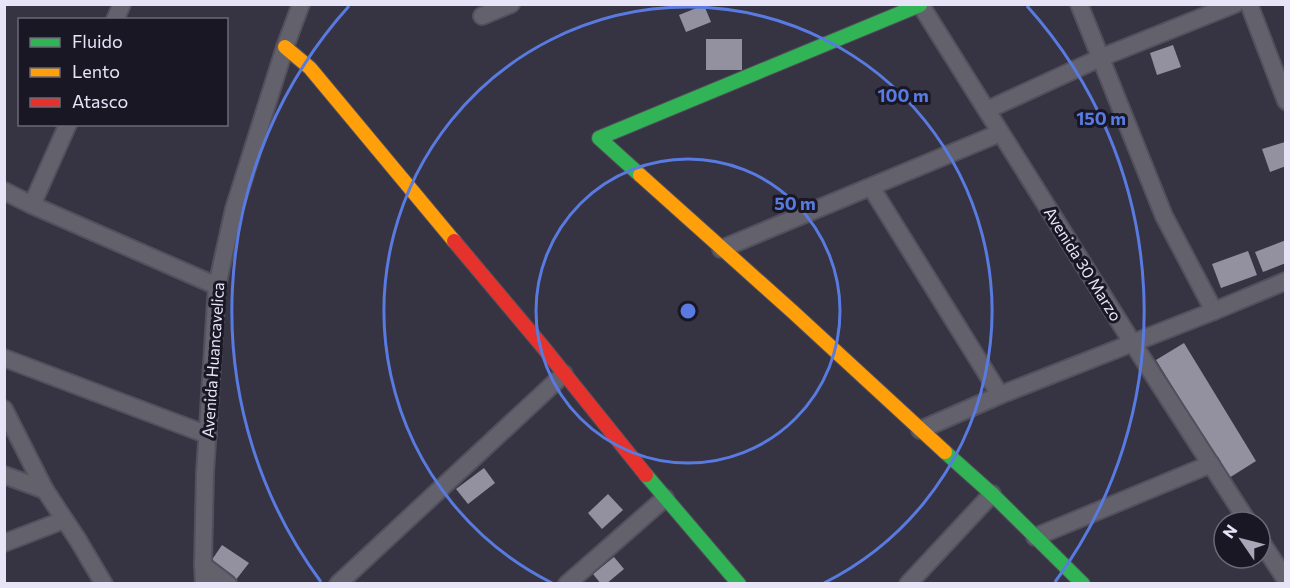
<svg xmlns="http://www.w3.org/2000/svg" width="1290" height="588" font-family="Commissioner,sans-serif">
<style>
.building{fill:#9390a0}
.lines{fill:none;stroke-linecap:round;stroke-linejoin:round}
.street-casing{stroke:#53505d;stroke-width:20}
.fast-casing{stroke:#53505d;stroke-width:16}
.slow-casing{stroke:#53505d;stroke-width:16}
.jam-casing{stroke:#53505d;stroke-width:16}
.street{stroke:#63616c;stroke-width:16}
.fast{stroke:#30b455;stroke-width:14}
.slow{stroke:#ff9f0a;stroke-width:14}
.jam{stroke:#e5322d;stroke-width:14}
.ring{fill:none;stroke:#597be1;stroke-width:3}
.labels{text-anchor:middle;stroke-width:6;stroke-linejoin:round;paint-order:stroke}
.street-label{font-size:16px;fill:#e6e4f6;stroke:#191724}
.centre{fill:#597be1;stroke:#191724;stroke-width:3}
.ring-label{font-size:18px;text-anchor:middle;font-weight:bold;fill:#597be1;stroke:#191724;stroke-width:6;stroke-linejoin:round;paint-order:stroke}
</style>
<rect width="100%" height="100%" fill="#363342"/>
<g class="building">
<polygon points="704,5 711,22 686,32 679,15"/>
<rect x="706" y="39" width="36" height="31"/>
<polygon points="1173,45 1181,67 1157,75 1150,53"/>
<polygon points="1285,142 1286,166 1270,172 1262,149"/>
<polygon points="1286,240 1286,263 1263,272 1255,252"/>
<polygon points="1248,251 1257,275 1221,288 1212,264"/>
<polygon points="1184,343 1256,461 1229,478 1156,360"/>
<polygon points="484,468 495,483 468,504 456,489"/>
<polygon points="608,494 623,510 602,529 588,513"/>
<polygon points="222,545 249,563 235,581 209,564"/>
<polygon points="614,557 624,569 606,584 601,584 593,574"/>
</g>
<g class="lines">
<defs>
<g id="street">
<polyline points="920,4 1132,342 1248,522"/>
<polyline points="1079,4 1164,216 1214,311"/>
<polyline points="1249,4 1286,101"/>
<polyline points="482,16 511,4"/>
<polyline points="115,20 122,4"/>
<polyline points="987,110 1100,58 1235,4"/>
<polyline points="871,187 1000,395"/>
<polyline points="4,191 32,205 217,286"/>
<polyline points="32,205 68,124"/>
<polyline points="721,249 1000,133"/>
<polyline points="4,358 208,435"/>
<polyline points="4,409 45,490 78,540 104,584"/>
<polyline points="920,430 1000,395 1214,311 1286,281"/>
<polyline points="4,475 45,490"/>
<polyline points="1035,537 1211,464"/>
<polyline points="1260,540 1286,580"/>
<polyline points="4,543 64,520"/>
<polyline points="203,565 228,584"/>
<polyline points="204,584 203,565 205,473 217,286 234,209 285,47 301,4"/>
<polyline points="338,584 564,374"/>
<polyline points="567,584 665,498"/>
<polyline points="908,584 992,494"/>
</g>
<g id="fast">
<polyline points="640,175 599,138 920,5"/>
<polyline points="945,452 992,494 1083,584"/>
<polyline points="646,475 739,584"/>
</g>
<g id="slow">
<polyline points="285,47 310,68 454,241"/>
<polyline points="640,175 793,312 945,452"/>
</g>
<polyline id="jam" points="454,241 543,347 646,475"/>
</defs>
<use href="#street" class="street-casing"/>
<use href="#fast" class="fast-casing"/>
<use href="#slow" class="slow-casing"/>
<use href="#jam" class="jam-casing"/>
<use href="#street" class="street"/>
<use href="#fast" class="fast"/>
<use href="#slow" class="slow"/>
<use href="#jam" class="jam"/>
</g>
<g class="ring">
<circle cx="688" cy="311" r="152"/>
<path d="M552 583A304 304 0 1 1 824 583"/>
<path d="M321 582A456 456 0 0 1 349 6M1027 6A456 456 0 0 1 1055 582"/>
</g>
<g class="labels">
<g class="street-label">
<text transform="translate(1083 264) rotate(58)" y="6">Avenida 30 Marzo</text>
<text transform="translate(213 360) rotate(-86)" y="6">Avenida Huancavelica</text>
</g>
</g>
<circle cx="688" cy="311" r="9" class="centre"/>
<g class="ring-label">
<text x="903" y="102">100 m</text>
<text x="1101" y="125">150 m</text>
<text x="795" y="210">50 m</text>
</g>
<rect width="1290" height="588" fill="none" stroke="#e6e4f6" stroke-width="12"/>
<rect x="18" y="18" width="210" height="108" fill="#191724" stroke="#6b6978" stroke-width="1.5"/>
<rect x="30" y="38" width="30" height="9" fill="#30b455" stroke="#6b6978" stroke-width="1.5"/>
<text x="72" y="48" font-size="18" fill="#e6e4f6">Fluido</text>
<rect x="30" y="68" width="30" height="9" fill="#ff9f0a" stroke="#6b6978" stroke-width="1.5"/>
<text x="72" y="78" font-size="18" fill="#e6e4f6">Lento</text>
<rect x="30" y="98" width="30" height="9" fill="#e5322d" stroke="#6b6978" stroke-width="1.5"/>
<text x="72" y="108" font-size="18" fill="#e6e4f6">Atasco</text>
<g transform="translate(1242 540) rotate(305)"><circle r="28" fill="#191724" stroke="#6b6978" stroke-width="1.5"/>
<path d="M0-4.5L10 22L0 15L-10 22Z" fill="#a8a6b7"/>
<text y="-9" font-size="16" font-weight="bold" text-anchor="middle" fill="#e6e4f6">N</text>
</g>
</svg>
